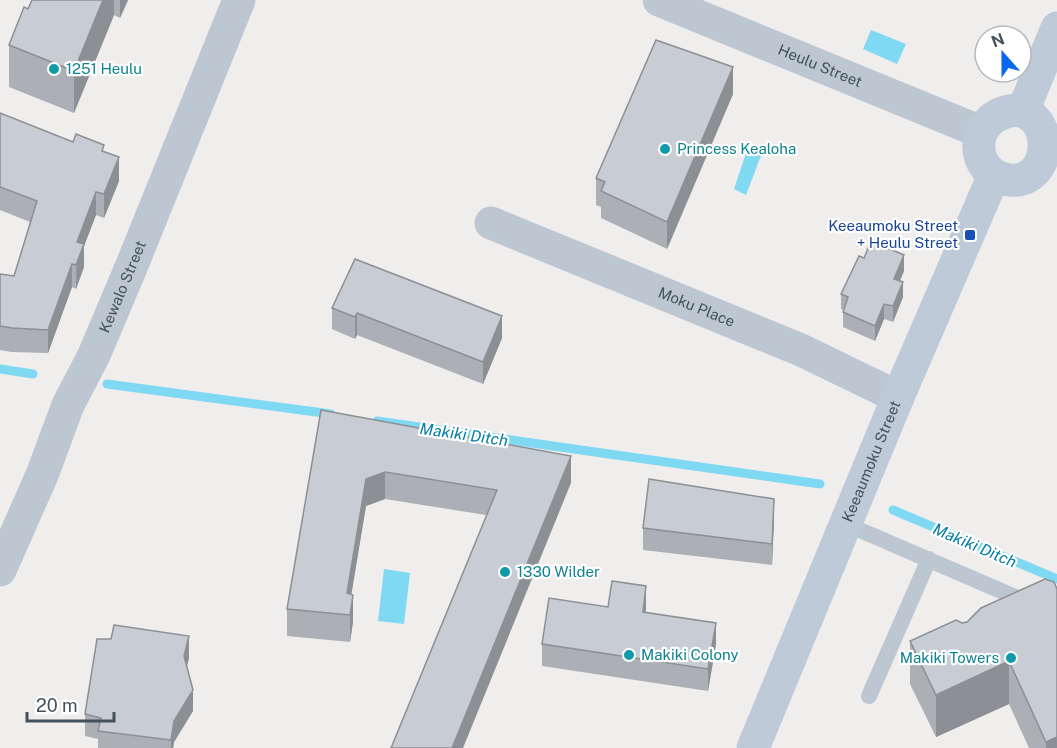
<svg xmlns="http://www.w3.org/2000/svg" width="1057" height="748" font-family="'Public Sans',sans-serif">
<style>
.water{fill:#80d9f3}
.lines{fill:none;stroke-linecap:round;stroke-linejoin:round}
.stream{stroke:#80d9f3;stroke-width:9}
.lane{stroke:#bcc7d1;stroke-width:16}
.street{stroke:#bcc7d1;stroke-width:33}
.secondary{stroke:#becad8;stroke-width:33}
.wall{fill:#acafb6}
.shaded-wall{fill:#8c8f94}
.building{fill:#c8ccd4;stroke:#8c8f94;stroke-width:1.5}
.culture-dot{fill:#0f9aa8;stroke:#fff;stroke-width:2}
.transit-dot{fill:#1a4fb4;stroke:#fff;stroke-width:2}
.labels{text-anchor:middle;stroke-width:4.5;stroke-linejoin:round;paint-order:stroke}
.street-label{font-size:15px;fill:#44505c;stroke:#fff}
.culture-label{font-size:15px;fill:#0d838f;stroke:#fff;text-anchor:start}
.transit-label{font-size:15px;fill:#164399;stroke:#fff;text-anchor:end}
.water-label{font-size:16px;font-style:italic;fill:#027da3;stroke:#fff}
</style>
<rect width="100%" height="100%" fill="#f0eded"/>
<g class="water">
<polygon points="871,30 906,44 897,64 863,49"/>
<polygon points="748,147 762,153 746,195 734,189"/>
<polygon points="384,569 410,573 404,624 378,621"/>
</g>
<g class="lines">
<g class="stream">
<polyline points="0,369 33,374"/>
<polyline points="107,384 331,414"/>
<polyline points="377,421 820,484"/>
<polyline points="893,510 1057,579"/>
</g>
<g class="lane">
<polyline points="846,524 1057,615"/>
<polyline points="869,696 929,559"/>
</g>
<g class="street">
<path id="s1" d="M659 0 981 132"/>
<path id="s2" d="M491 223 801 350 898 397"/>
<path id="s3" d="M0 570 42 475 68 405 94 355 132 265 239 0"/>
</g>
<g class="secondary">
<path d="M1016 110C1057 115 1052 185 1009 180 969 175 966 115 1016 110Z"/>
<polyline points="1023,111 1057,28"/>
<path id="s4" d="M753 748 898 397 994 175"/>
</g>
</g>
<g class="wall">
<polygon points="32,0 128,0 120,18 114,15 74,113 9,87 9,45 28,9"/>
<polygon points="733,94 667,249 601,218 601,207 596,205 596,178"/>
<polygon points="0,113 73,142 104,152 119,181 104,218 96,215 84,246 84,267 76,289 72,287 48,353 12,352 0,350 0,274 14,276 30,222 0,210"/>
<polygon points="904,271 900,281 903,297 893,322 884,319 875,341 843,327 843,310 841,309 841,294"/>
<polygon points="332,308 502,338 483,384 357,335 355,339 332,329"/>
<polygon points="321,410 571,483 486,515 385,499 366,506 351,594 353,622 350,642 287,636 287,609"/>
<polygon points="774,520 772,565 643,550 643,528"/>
<polygon points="608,607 646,608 646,612 716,644 708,691 542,666 542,644"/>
<polygon points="981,608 1057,748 1029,748 1009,704 936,737 910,684 910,641 962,623 967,622"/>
<polygon points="189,658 187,666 193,711 174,742 173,748 98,748 98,739 85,736 85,714"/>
</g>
<g class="shaded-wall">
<polygon points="103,0 114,0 114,15 74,113 74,71"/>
<polygon points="120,0 128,0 120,18"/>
<polygon points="733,67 733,94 667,249 667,222"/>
<polygon points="119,157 119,181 104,218 104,194"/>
<polygon points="96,192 96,215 84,246 84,267 76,289 77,242"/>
<polygon points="904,255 904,271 894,294 894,279"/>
<polygon points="72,264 72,287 48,353 48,330"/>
<polygon points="903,282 903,297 893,322 893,306"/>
<polygon points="884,304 884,319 875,341 875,326"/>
<polygon points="357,313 357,335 355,339 355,317"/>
<polygon points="502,316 502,338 483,384 483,362"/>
<polygon points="571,456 571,483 463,748 452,748"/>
<polygon points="385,472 385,499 366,506 348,615 347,593 366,479"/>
<polygon points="774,499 774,520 772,565 772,544"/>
<polygon points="646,586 646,608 643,633 643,612"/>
<polygon points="353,595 353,622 350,642 350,615"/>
<polygon points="716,623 716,644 708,691 708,669"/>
<polygon points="189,636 189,658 184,678 184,656"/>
<polygon points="1009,661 1009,704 936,737 936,695"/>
<polygon points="193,690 193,711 174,742 173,748 171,748 171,740 174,721"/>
<polygon points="1057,737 1057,748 1046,748 1046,742"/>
</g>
<g class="building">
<polygon points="32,0 103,0 74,71 9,45 24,7 28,9"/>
<polygon points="656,40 733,67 667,222 601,191 605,182 596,178"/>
<polygon points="0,113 73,142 76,134 104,145 102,151 119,157 104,194 96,192 77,242 84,244 76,265 72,264 48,330 12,328 0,326 0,274 14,276 37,201 0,187"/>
<polygon points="871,241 904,255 894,279 903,282 893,306 884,304 875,326 843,312 848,297 841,294 859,256 864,258"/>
<polygon points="355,259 502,316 483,362 357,313 355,317 332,308"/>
<polygon points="321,410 571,456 452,748 391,748 497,490 385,472 366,479 347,593 353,595 350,615 287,609"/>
<polygon points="649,479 774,499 772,544 643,528"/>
<polygon points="1045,579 1054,582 1057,589 1057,737 1046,742 1009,661 936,695 910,641 956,620 962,623 967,622 981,608"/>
<polygon points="612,581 646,586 643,612 716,623 708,669 542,644 549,598 608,607"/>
<polygon points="114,625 189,636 184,656 193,690 174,721 171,740 98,731 101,718 85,714 97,639 111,639"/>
</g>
<g class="culture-dot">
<circle cx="54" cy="69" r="6"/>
<circle cx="665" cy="149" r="6"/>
<circle cx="505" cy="572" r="6"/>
<circle cx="629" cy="655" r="6"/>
<circle cx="1011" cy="658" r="6"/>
</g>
<rect class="transit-dot" x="964" y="229" width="12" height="12" rx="3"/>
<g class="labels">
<g class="street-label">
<text dy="5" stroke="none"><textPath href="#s1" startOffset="174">Heulu Street</textPath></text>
<text dy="5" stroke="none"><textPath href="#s3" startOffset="309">Kewalo Street</textPath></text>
<text dy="5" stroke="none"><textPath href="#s2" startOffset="222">Moku Place</textPath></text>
<text dy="5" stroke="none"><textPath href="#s4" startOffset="310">Keeaumoku Street</textPath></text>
</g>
<g class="culture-label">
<text x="66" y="74">1251 Heulu</text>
<text x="677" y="154">Princess Kealoha</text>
<text x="517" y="577">1330 Wilder</text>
<text x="641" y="660">Makiki Colony</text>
<text x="999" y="663" text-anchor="end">Makiki Towers</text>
</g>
<g class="transit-label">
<text x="958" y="231">Keeaumoku Street<tspan x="958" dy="17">+ Heulu Street</tspan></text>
</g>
<g class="water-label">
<text transform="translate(464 434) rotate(8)" y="6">Makiki Ditch</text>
<text transform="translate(975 545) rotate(23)" y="6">Makiki Ditch</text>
</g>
</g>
<g transform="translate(1003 54) rotate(339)"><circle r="28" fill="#ffffff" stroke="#b4b9be" stroke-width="1.5"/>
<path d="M0-4.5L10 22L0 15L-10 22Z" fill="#0968ee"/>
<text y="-9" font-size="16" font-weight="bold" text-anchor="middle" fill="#44505c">N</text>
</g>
<path d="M27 712v9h87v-9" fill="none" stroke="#44505c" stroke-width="3"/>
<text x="36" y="712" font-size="18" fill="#44505c" stroke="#ffffff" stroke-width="4.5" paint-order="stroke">20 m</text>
</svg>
